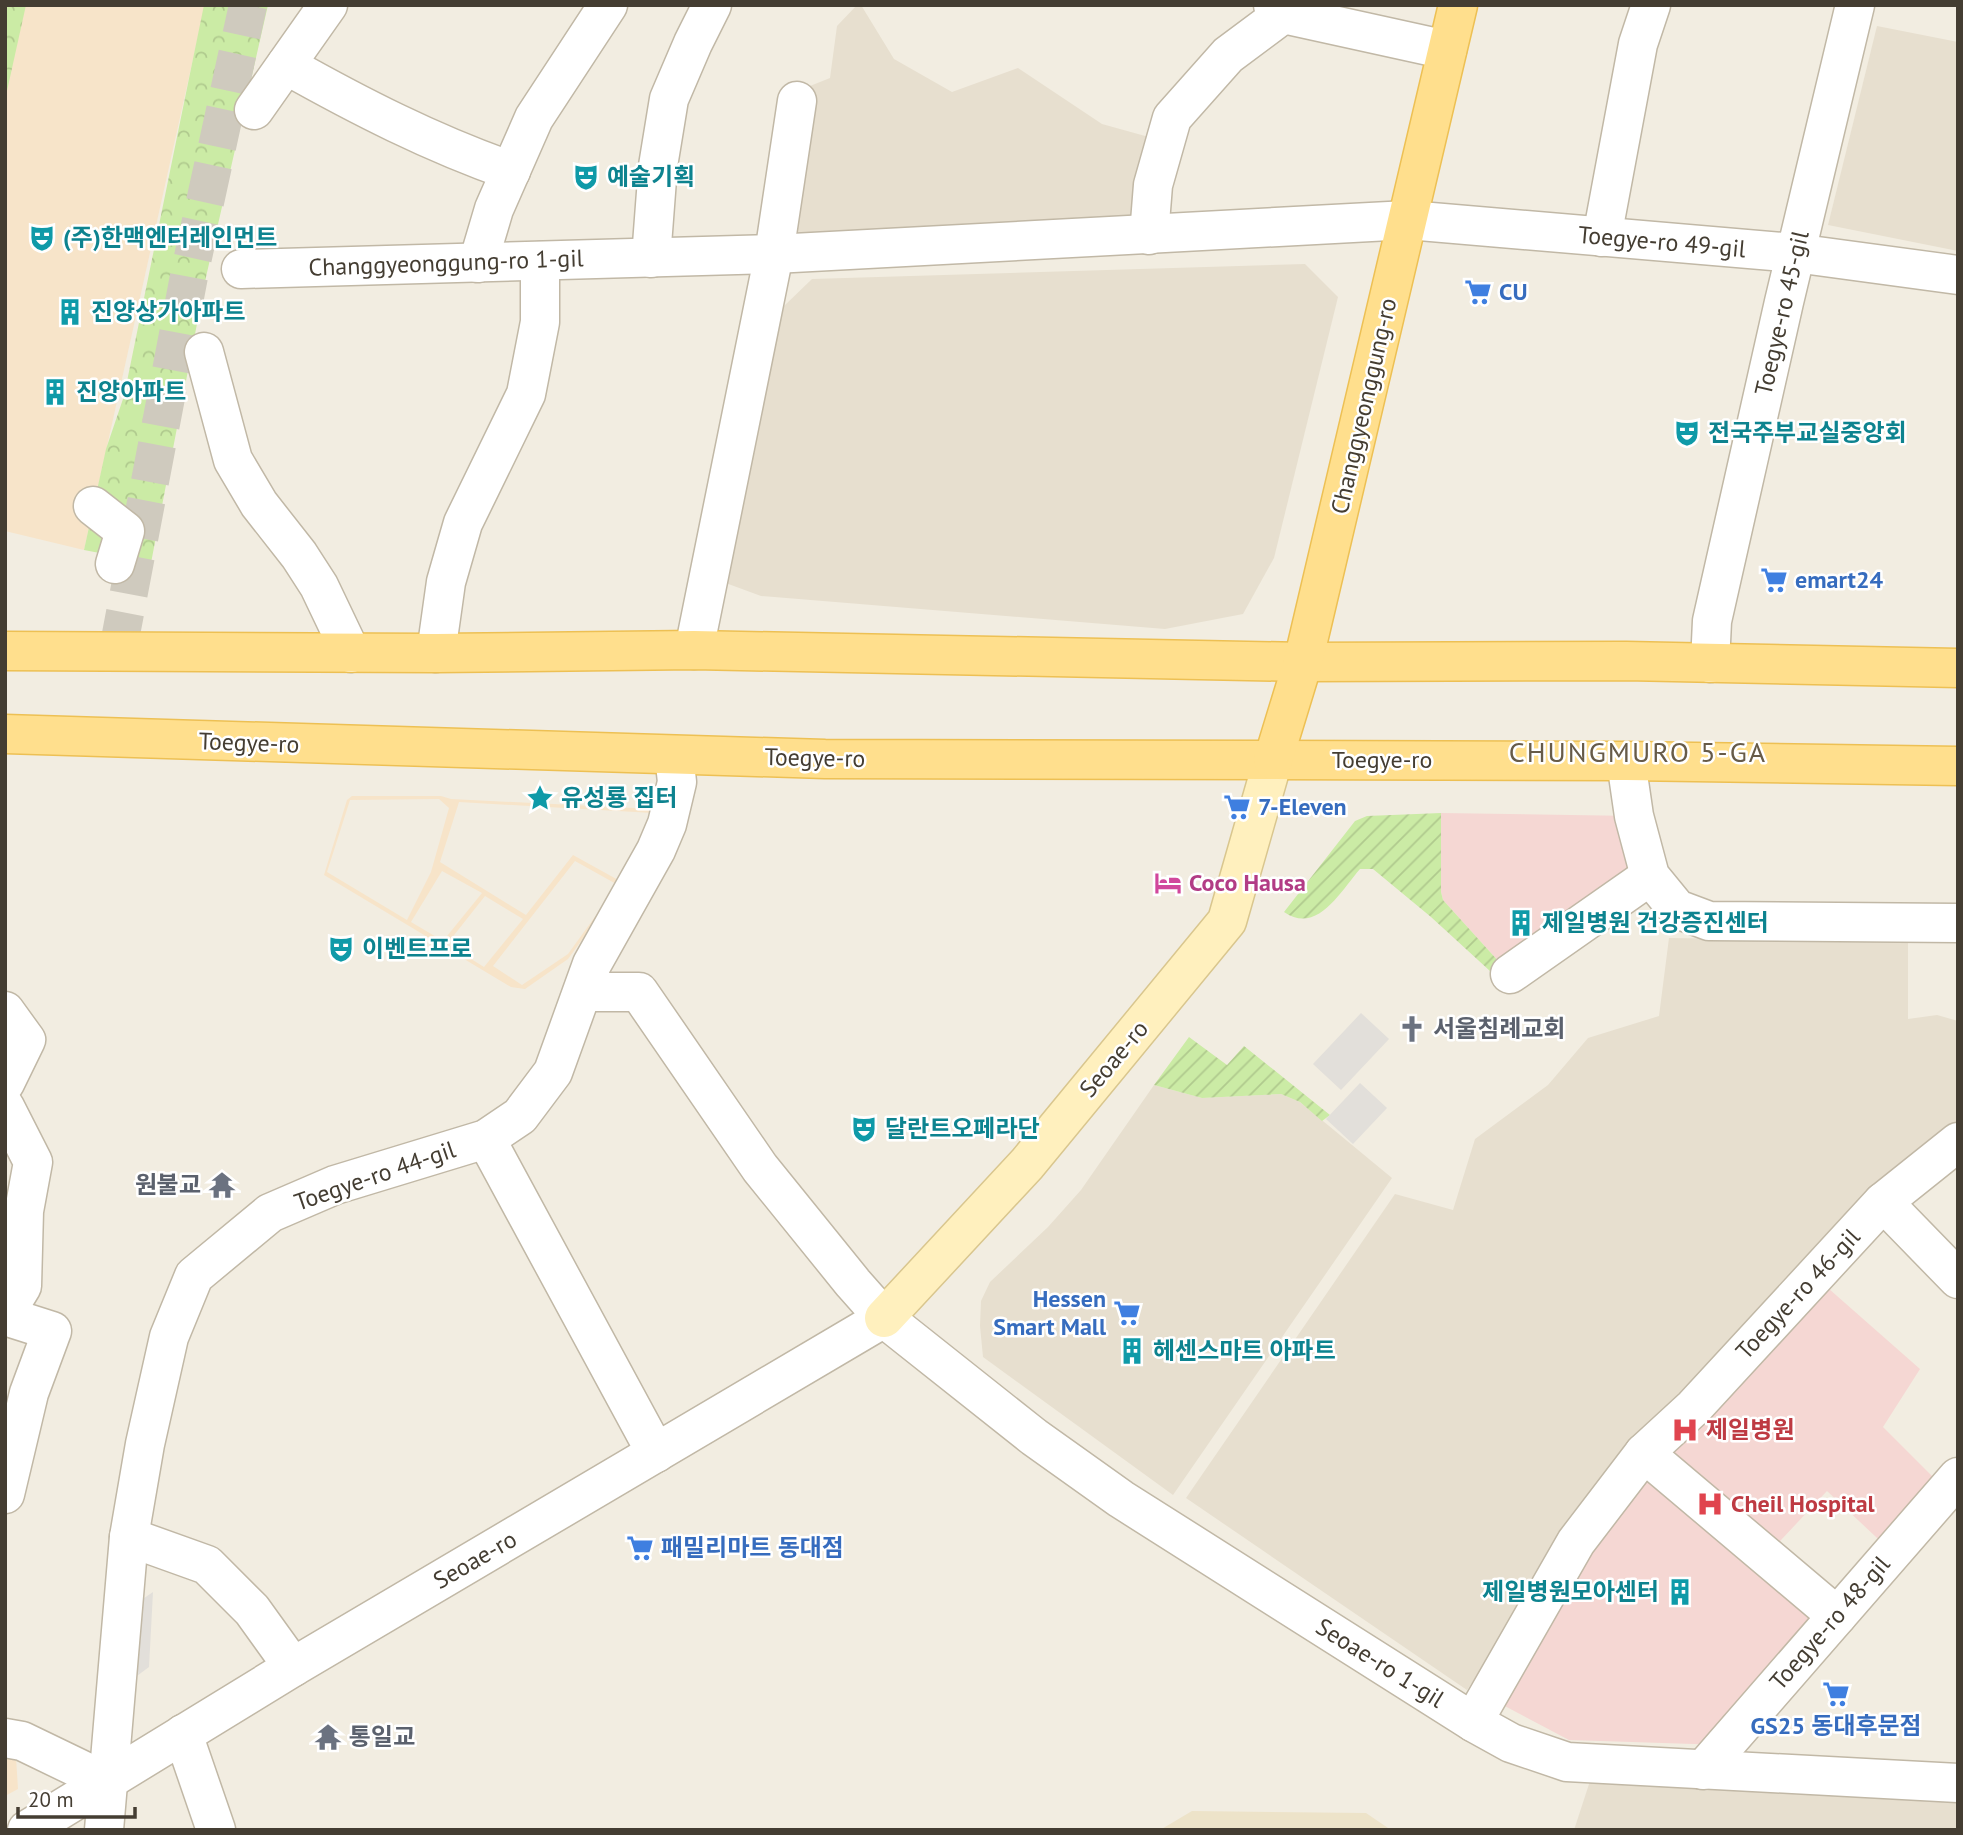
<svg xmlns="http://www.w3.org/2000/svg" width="1963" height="1835" font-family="'PT Sans','Noto Sans KR',sans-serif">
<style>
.residential{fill:#e7dfcf}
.commercial{fill:#f7e4c9;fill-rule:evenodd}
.education{fill:#ede3c9}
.medical{fill:#f5d7d3}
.park{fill:url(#park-crowns)}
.garden{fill:url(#garden-furrows)}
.parking{fill:#e2dfda}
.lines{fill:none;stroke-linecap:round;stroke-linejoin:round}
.street-tunnel{stroke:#cfcabe;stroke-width:38;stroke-dasharray:38 19;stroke-linecap:butt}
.street-casing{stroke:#c1b8a6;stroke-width:41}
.secondary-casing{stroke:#d9c68e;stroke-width:41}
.primary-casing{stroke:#edc054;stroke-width:41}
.street{stroke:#fff;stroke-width:38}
.secondary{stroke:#fff0be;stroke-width:38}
.primary{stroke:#ffdf8d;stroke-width:38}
.labels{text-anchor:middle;stroke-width:5;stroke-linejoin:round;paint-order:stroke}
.culture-label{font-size:24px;font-weight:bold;fill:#0d838f;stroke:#fff;text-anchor:start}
.street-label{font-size:24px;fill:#443d32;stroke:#fff}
.shop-label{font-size:24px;font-weight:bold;fill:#366cbe;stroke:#fff;text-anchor:start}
.hotel-label{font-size:24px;font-weight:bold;fill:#b23c85;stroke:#fff;text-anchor:start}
.worship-label{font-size:24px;font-weight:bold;fill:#5b616d;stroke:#fff;text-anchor:start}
.health-label{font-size:24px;font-weight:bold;fill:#be3a42;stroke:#fff;text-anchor:start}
.quarter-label{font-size:28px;letter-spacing:2px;fill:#675b48;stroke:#fff}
</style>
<defs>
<pattern id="park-crowns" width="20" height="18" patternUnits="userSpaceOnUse" patternTransform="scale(1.75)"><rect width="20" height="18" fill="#cbeba5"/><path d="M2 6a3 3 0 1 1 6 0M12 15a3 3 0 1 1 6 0" fill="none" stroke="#b0ca8e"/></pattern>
<pattern id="garden-furrows" width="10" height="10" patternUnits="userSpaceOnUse" patternTransform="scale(1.75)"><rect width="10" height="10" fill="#cbeba5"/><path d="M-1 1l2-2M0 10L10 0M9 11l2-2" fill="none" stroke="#b0ca8e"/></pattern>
</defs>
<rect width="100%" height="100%" fill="#f2ede1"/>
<g class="residential">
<polygon points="857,5 861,5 894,59 952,92 1018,68 1102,124 1156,139 1136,223 788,240 810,86 830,78 837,26"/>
<polygon points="1877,26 1958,42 1958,251 1828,225"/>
<polygon points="1305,264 1338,297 1274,558 1243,614 1165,629 761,596 723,582 784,306 812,279"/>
<polygon points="1669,938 1908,941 1908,1019 1937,1015 1958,1021 1958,1131 1606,1482 1467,1690 1186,1498 1395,1194 1453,1210 1475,1139 1548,1085 1588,1038 1659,1016"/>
<polygon points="1154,1085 1202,1098 1281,1094 1300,1102 1392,1178 1173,1495 983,1357 980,1326 981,1301 990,1282 1048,1227 1081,1190"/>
<polygon points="1591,1778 1958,1801 1958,1830 1574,1830"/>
</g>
<g class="commercial">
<polygon points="22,5 205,5 84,550 5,531 5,82"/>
<path d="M352 796H441L451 799 654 809 659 822 608 904 568 959 525 989 511 987 324 875 347 800ZM439 799 449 808 431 872 407 920 327 872 350 800ZM459 802 653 813 620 881 573 855 526 915 440 862ZM575 861 618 885 568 954 522 985 493 966ZM442 871 482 893 443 941 411 922ZM485 896 523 919 484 967 447 944Z"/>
<polygon points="5,1753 16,1757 18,1789 5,1796"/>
</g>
<polygon class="education" points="1192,1811 1366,1813 1391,1830 1160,1830"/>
<g class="medical">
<polygon points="1441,813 1634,816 1650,876 1510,974 1443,900 1441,892"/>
<polygon points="1820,1281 1920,1369 1883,1427 1946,1490 1892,1552 1827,1491 1766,1556 1837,1616 1725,1745 1569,1740 1501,1704 1576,1542"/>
</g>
<g class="park">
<polygon points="5,5 26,5 5,100"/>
<polygon points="204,5 268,5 206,277 151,563 84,550 106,449 124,396"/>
</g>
<g class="garden">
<path d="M1441 813V892L1443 900 1510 974 1502 982 1431 917 1373 869H1360C1340 892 1317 935 1284 912L1355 821 1367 816Z"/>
<polygon points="1189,1037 1227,1065 1244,1046 1330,1115 1322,1121 1300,1102 1281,1094 1202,1098 1154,1085"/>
</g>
<g class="parking">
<polygon points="1361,1013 1389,1039 1341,1090 1313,1064"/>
<polygon points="1360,1083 1387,1108 1353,1144 1326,1119"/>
<polygon points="153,1592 149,1667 118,1690 124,1612"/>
</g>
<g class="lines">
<polyline class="street-tunnel" points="118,650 190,271 248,5"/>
<defs>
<g id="street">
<polyline points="1273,5 1283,14 1447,50"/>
<path d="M286 65C359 106 431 143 511 171"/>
<polyline points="254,110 328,5"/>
<polyline points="1149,235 1153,185 1172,118 1228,55 1283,14"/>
<polyline points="1602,237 1638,44 1651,5"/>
<polyline points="651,258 658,166 669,99 693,43 712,5"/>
<polyline points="478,263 494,209 534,118 608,5"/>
<polyline points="241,269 774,254 1408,220 1795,253 1958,275"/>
<polyline points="204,352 233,460 259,504 299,555 319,586 351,653"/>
<polyline points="93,506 125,531 115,564"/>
<polyline points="694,650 774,254 797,101"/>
<polyline points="436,653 446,582 463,523 526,394 540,322 540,261"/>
<polyline points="1710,663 1712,621 1784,302 1855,5"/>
<polyline points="1626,761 1634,816 1650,876 1677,909 1709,921 1958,923"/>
<polyline points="1510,974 1650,876"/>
<polyline points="584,992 639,992 760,1168 853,1283 884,1318 1034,1437 1121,1499 1473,1722 1511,1743 1567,1762 1958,1783"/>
<polyline points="5,1011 26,1040 5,1083"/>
<polyline points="5,1107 33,1162 24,1211 22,1286 5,1314"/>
<polyline points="486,1139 656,1453"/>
<polyline points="1883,1202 1958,1279"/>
<polyline points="5,1316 52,1331 29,1393 5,1494"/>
<polyline points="1644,1453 1837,1616"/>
<polyline points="129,1537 207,1565 252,1610 293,1667"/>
<polyline points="1473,1722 1576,1542 1644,1453 1694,1407 1883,1202 1958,1142"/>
<polyline points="183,1734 216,1830"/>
<polyline points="5,1738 22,1741 107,1782"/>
<polyline points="1703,1770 1958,1477"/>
<polyline points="27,1830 293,1667 884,1318"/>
<polyline points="104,1830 129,1537 145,1444 169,1337 194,1276 270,1213 335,1185 486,1139 520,1116 553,1072 592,964 656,850 667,824 677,782 674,755"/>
</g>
<polyline id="secondary" points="884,1318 1027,1164 1227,921 1273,760"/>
<g id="primary">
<polyline points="5,651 436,653 694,650 1303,662 1626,661 1958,668"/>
<polyline points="5,734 825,759 1626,761 1958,766"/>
<polyline points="1273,760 1303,662 1458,5"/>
</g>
</defs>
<use href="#street" class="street-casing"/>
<use href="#secondary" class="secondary-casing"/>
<use href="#primary" class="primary-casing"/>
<use href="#street" class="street"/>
<use href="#secondary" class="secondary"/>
<use href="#primary" class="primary"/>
</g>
<defs>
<symbol id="theatre-bare" viewBox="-9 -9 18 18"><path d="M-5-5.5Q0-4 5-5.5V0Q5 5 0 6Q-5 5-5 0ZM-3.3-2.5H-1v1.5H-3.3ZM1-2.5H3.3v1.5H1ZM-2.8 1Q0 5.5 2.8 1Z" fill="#0f9aa8" stroke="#fff" stroke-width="2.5" paint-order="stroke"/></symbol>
<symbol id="supermarket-bare" viewBox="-9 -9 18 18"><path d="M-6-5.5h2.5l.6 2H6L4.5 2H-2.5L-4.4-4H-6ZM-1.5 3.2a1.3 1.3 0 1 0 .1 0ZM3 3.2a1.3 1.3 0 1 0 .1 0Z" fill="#3f7fe0" stroke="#fff" stroke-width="2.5" paint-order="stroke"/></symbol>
<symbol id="building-bare" viewBox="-9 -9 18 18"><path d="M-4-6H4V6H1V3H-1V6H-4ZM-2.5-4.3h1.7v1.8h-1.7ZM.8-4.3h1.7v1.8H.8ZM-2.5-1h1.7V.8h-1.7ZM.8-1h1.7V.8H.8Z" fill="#0f9aa8" stroke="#fff" stroke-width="2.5" paint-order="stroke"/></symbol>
<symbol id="sight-bare" viewBox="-9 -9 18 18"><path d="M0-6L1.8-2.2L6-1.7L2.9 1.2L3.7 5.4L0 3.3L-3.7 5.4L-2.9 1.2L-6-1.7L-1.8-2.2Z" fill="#0f9aa8" stroke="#fff" stroke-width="2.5" paint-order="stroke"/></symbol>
<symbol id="hotel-bare" viewBox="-9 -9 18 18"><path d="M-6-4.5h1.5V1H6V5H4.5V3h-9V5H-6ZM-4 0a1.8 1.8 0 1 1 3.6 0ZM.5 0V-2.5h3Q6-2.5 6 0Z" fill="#d1479c" stroke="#fff" stroke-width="2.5" paint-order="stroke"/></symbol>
<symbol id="church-bare" viewBox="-9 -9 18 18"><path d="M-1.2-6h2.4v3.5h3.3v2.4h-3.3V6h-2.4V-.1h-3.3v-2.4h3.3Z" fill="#6b7280" stroke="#fff" stroke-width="2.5" paint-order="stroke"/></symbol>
<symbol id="temple-bare" viewBox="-9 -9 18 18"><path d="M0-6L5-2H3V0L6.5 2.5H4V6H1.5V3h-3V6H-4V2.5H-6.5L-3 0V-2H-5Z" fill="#6b7280" stroke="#fff" stroke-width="2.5" paint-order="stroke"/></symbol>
<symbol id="hospital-bare" viewBox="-9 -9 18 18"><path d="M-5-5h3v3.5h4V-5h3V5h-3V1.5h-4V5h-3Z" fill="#e0444e" stroke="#fff" stroke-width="2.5" paint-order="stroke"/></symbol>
</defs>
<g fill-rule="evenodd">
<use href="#theatre-bare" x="567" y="158" width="38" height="38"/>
<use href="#theatre-bare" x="23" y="219" width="38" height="38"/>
<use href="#supermarket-bare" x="1459" y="273" width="38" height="38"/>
<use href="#building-bare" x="51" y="293" width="38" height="38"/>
<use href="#building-bare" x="36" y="373" width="38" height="38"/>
<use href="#theatre-bare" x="1668" y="414" width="38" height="38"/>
<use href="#supermarket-bare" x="1755" y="561" width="38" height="38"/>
<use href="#sight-bare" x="521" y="779" width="38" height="38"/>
<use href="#supermarket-bare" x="1218" y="788" width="38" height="38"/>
<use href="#hotel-bare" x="1149" y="864" width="38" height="38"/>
<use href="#building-bare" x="1502" y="904" width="38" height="38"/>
<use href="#theatre-bare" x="322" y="930" width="38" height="38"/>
<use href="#church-bare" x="1393" y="1010" width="38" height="38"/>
<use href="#theatre-bare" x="845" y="1110" width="38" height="38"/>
<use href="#temple-bare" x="203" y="1166" width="38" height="38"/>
<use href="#supermarket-bare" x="1108" y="1294" width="38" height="38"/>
<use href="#building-bare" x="1113" y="1332" width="38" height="38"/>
<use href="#hospital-bare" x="1666" y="1411" width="38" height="38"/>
<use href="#hospital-bare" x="1691" y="1485" width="38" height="38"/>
<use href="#supermarket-bare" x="621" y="1529" width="38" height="38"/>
<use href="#building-bare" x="1661" y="1573" width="38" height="38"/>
<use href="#supermarket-bare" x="1817" y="1675" width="38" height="38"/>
<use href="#temple-bare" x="309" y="1718" width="38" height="38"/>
</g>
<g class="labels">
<g class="culture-label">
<text x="607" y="185">예술기획</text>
<text x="63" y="246">(주)한맥엔터레인먼트</text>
<text x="91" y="320">진양상가아파트</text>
<text x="76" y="400">진양아파트</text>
<text x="1708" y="441">전국주부교실중앙회</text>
<text x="561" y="806">유성룡 집터</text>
<text x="1542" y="931">제일병원 건강증진센터</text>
<text x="362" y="957">이벤트프로</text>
<text x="885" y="1137">달란트오페라단</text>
<text x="1153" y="1359">헤센스마트 아파트</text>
<text x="1659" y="1600" text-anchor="end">제일병원모아센터</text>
</g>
<g class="street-label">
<text transform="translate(1662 242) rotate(5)" y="8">Toegye-ro 49-gil</text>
<text transform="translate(446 263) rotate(-2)" y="8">Changgyeonggung-ro 1-gil</text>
<text transform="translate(1782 313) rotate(-77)" y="8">Toegye-ro 45-gil</text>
<text transform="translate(1364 406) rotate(-77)" y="8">Changgyeonggung-ro</text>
<text transform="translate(249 743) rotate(2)" y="8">Toegye-ro</text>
<text transform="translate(815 758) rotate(1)" y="8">Toegye-ro</text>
<text x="1382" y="768">Toegye-ro</text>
<text transform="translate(1114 1059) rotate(-50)" y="8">Seoae-ro</text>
<text transform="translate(375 1176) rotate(-19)" y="8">Toegye-ro 44-gil</text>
<text transform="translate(1798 1294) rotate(-47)" y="8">Toegye-ro 46-gil</text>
<text transform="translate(475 1560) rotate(-30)" y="8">Seoae-ro</text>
<text transform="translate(1830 1623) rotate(-49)" y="8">Toegye-ro 48-gil</text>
<text transform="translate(1380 1663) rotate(32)" y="8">Seoae-ro 1-gil</text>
</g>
<g class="shop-label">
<text x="1499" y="300">CU</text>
<text x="1795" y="588">emart24</text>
<text x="1258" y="815">7-Eleven</text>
<text x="1106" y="1307" text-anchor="end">Hessen<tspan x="1106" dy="28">Smart Mall</tspan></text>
<text x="661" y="1556">패밀리마트 동대점</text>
<text x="1836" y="1734" text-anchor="middle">GS25 동대후문점</text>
</g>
<g class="hotel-label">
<text x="1189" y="891">Coco Hausa</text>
</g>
<g class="worship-label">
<text x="1433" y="1037">서울침례교회</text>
<text x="201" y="1193" text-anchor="end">원불교</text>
<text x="349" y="1745">통일교</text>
</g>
<g class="health-label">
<text x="1706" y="1438">제일병원</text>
<text x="1731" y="1512">Cheil Hospital</text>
</g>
<g class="quarter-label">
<text x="1638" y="762">CHUNGMURO 5-GA</text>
</g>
</g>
<rect width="1963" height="1835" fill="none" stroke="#443d32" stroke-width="14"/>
<path d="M18 1807v10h117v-10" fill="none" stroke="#443d32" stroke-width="3.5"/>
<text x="28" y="1807" font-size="21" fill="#443d32" stroke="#ffffff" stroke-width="5" paint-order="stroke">20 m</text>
</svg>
